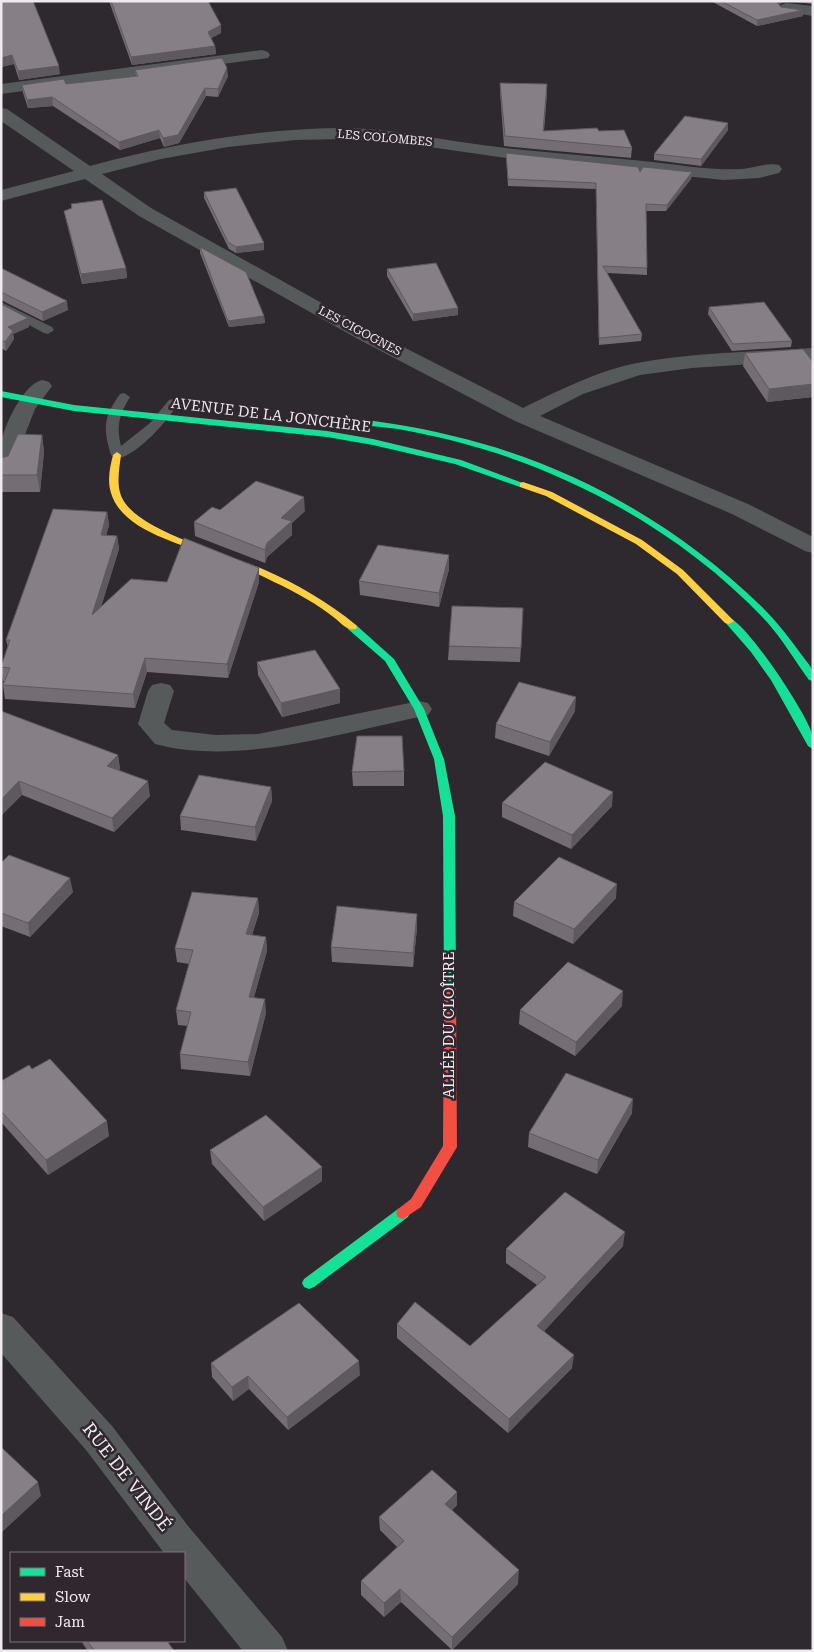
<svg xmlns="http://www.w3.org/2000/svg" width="814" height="1652" font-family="'Roboto Serif',serif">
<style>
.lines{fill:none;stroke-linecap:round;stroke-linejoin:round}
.lane{fill:#565a5a;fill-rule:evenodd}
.street{fill:#565a5a;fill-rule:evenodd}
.fast{fill:#16e098;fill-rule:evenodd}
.slow{fill:#ffcf43;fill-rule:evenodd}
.jam{fill:#f24e42;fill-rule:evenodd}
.wall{fill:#746d73}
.shaded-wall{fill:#5e595e}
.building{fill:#877f86;stroke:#5e595e}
.labels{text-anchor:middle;stroke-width:5;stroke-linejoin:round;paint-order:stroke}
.far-street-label{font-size:12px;fill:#efeaef;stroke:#30272f}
.street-label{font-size:15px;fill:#efeaef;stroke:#30272f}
.near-street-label{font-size:18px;fill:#efeaef;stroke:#30272f}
</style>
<rect width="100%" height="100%" fill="#2e292e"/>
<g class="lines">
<g class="lane">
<polygon points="1,302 52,327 54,330 48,334 44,333 1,310"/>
<path d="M124 393 130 397C119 414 116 427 121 446L150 423 169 400 173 399 179 403C166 422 140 453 117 459L111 455C103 428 103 418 120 394Z"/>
</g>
<g class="street">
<polygon points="786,3 813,6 813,16 781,11 778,8 781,5"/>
<polygon points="262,50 268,52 270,55 268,58 1,94 1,84"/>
<path d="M1 108 7 109 90 166C172 144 255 129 340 128 391 128 440 140 490 146 553 154 616 157 678 165 699 168 721 170 742 169 754 168 768 162 779 165L782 169 779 173 759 178 724 180 506 158 395 142 341 139 296 140 228 147 161 159 102 174 151 208 372 331 523 408C557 391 600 370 637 363 695 352 755 352 813 348V360L692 368 640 375 583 394 540 416 748 504 813 537V553L805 551 732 514 515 421 358 339 139 216 85 179 1 201V190L74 171 1 121Z"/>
<path d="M42 380 49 382 52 386 35 409 12 468 9 473 1 475C1 464 0 450 2 439 6 422 24 384 42 380Z"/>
<path d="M161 683 170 685 174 691 164 723 172 730 215 735 258 734 419 701 428 703 432 709 428 715 419 717C337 734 237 766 155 744L138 724 148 691 152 685Z"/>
<polygon points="1,1313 13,1317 112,1426 188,1526 282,1637 288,1651 243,1651 184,1578 184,1553 164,1553 86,1450 1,1353"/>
</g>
<g class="fast">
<polygon points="1,391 74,405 327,431 373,439 461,460 528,485 526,487 520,487 455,464 373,445 327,437 74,411 1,397"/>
<path d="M334 415C374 421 414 426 453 436 569 463 675 523 760 605 777 621 790 639 804 658 806 661 811 666 812 670 814 673 813 678 813 681L809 680C795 661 783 640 767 622 684 533 568 469 450 440 433 436 416 432 398 429 376 426 353 425 331 420L330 418Z"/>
<path d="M729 618C747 623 807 714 812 734 814 738 813 745 813 749L808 746 771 680 751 652 724 621Z"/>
<polygon points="352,624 356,625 394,659 424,709 444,759 455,816 456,991 454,994 446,994 444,991 443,816 434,759 414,709 385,661 348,629 347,627 348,625"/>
<polygon points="403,1207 408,1209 410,1213 408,1217 314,1287 309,1289 304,1287 302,1283 304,1279 398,1209"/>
</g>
<g class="slow">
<path d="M117 452 121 455C119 471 115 489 125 503 147 534 228 554 265 570 297 584 328 602 356 625L357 627 356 629C347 631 342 624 336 619 317 604 296 592 274 582 255 572 235 564 215 557 182 544 122 531 111 493 107 480 110 467 113 455Z"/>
<polygon points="523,482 552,492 642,540 683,570 734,621 729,624 725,623 677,574 636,544 546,496 520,487 520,483"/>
</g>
<polygon class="jam" points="450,987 454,988 456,991 457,1147 421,1207 403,1219 398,1217 396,1213 398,1209 411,1199 443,1146 444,991 446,988"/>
</g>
<g class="wall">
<polygon points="1,1 60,74 19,80 14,64 1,67"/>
<polygon points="109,1 208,1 221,33 211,38 215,46 216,54 132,65"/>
<polygon points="711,1 786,1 779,4 781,7 803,10 803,16 757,26"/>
<polygon points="787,1 813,1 813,4"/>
<polygon points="135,70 228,76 218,97 206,96 179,143 164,147 160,138 120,150 53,106 28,108 23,93 22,85 66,84 136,76"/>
<polygon points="500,83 547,93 544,131 599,131 632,148 631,158 504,146 500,92"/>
<polygon points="728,123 728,130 701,166 654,160 654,154"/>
<polygon points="506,153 640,172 692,172 691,179 666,211 646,211 647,275 607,273 642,334 641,341 599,345 596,189 508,186"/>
<polygon points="204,192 264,250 236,253 229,249 204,198"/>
<polygon points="71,204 126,268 127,278 82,284 66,220 64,211 71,209"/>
<polygon points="200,247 264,316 265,323 229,327 200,253"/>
<polygon points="1,268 68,310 43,321 1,300"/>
<polygon points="387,269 458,308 458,315 413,321 387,276"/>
<polygon points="1,304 28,318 29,327 13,334 14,339 6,351 1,348"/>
<polygon points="709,307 792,341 791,347 732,351 708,314"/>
<polygon points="745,353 813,362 813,397 767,402 743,366"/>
<polygon points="42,435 44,452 40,492 1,492 1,458 8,456"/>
<polygon points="220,510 305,511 292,523 292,535 267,557 265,563 195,536 194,522"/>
<polygon points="107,512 109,525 106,535 117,536 119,549 101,607 167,582 259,568 259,582 228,678 147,672 135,708 5,699 3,685 4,681 3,681 1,666 8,647 6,640"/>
<polygon points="449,569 439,607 360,595 359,581"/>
<polygon points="449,646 521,648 520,662 448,660"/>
<polygon points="257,662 340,703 282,717 258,675"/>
<polygon points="1,711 118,755 120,769 118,770 150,796 114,832 22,795"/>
<polygon points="575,711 549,756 495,738 496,724"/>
<polygon points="404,771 404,786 353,786 352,772"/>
<polygon points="271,787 272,801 256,841 181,830 180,816"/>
<polygon points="502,803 612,806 571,849 502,817"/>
<polygon points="1,863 73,892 30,937 1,926"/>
<polygon points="258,898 259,913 252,935 266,937 267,951 254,997 266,1013 250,1076 181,1069 180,1054 188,1026 178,1025 176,1010 189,964 177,962 175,948"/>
<polygon points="616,898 573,944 513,916 514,902"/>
<polygon points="417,914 417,928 413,967 332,962 331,947"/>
<polygon points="622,1006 575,1056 519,1024 520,1010"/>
<polygon points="32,1069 109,1136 48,1175 1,1122 1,1081"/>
<polygon points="632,1113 597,1174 528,1147 529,1133"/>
<polygon points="210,1150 322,1167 322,1181 264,1221 212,1164"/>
<polygon points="623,1246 544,1331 572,1368 508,1433 397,1338 397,1324 470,1346 537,1285 506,1263 506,1249"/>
<polygon points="211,1363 360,1375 288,1430 249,1389 233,1401 212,1377"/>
<polygon points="457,1492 457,1505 452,1510 518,1584 452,1650 401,1602 384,1617 361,1595 361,1581 397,1547 380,1530 379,1517"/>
<polygon points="82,1641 167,1641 174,1651 88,1651 83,1644"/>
</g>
<g class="shaded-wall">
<polygon points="778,1 786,1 780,4 776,8"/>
<polygon points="803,10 803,16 757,26 757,20"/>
<polygon points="221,25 221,33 208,40 208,32"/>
<polygon points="215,46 216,54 132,65 131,57"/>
<polygon points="12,55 14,64 1,67 1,58"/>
<polygon points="59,66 60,74 19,80 18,71"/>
<polygon points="227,68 228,76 218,97 218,89"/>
<polygon points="205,88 206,96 179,143 164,147 163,138"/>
<polygon points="52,97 53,106 28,108 27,100"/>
<polygon points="728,123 728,130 701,166 701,159"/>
<polygon points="159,130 160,138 120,150 119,142"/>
<polygon points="692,172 691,179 666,211 667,205"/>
<polygon points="264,243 264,250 236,253 236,247"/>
<polygon points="126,268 127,278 82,284 81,274"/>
<polygon points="67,301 68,310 43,321 42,312"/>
<polygon points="458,308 458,315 413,321 413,314"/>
<polygon points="264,316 265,323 229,327 228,321"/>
<polygon points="28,318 29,327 13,334 14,339 6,351 5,342 8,327"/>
<polygon points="813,384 813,397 767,402 769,389"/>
<polygon points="42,435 44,452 40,492 37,475"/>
<polygon points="304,497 305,511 292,523 292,535 267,557 265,563 265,550 267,543 281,518"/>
<polygon points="107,512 109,525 103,549 101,535"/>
<polygon points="117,536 119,549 94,629 92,615"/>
<polygon points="449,555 449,569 439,607 439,593"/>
<polygon points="259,568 259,582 228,678 227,664"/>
<polygon points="145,658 147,672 135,708 133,694"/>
<polygon points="340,689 340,703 282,717 281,703"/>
<polygon points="576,697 575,711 549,756 550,742"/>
<polygon points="118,755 120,769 109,780 107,766"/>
<polygon points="19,781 22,795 1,816 1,800"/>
<polygon points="148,781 150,796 114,832 112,818"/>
<polygon points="271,787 272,801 256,841 255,827"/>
<polygon points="613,792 612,806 571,849 572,835"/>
<polygon points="70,878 73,892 30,937 28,923"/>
<polygon points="617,884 616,898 573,944 574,929"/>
<polygon points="258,898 259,913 247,949 246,934"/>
<polygon points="417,914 417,928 413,967 413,953"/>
<polygon points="266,937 267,951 250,1011 249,997"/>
<polygon points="623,991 622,1006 575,1056 576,1042"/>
<polygon points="265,999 266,1013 250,1076 248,1062"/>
<polygon points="633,1099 632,1113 597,1174 598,1160"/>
<polygon points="107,1121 109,1136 48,1175 46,1160"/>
<polygon points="322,1167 322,1181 264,1221 263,1207"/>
<polygon points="625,1232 623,1246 536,1340 537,1326"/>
<polygon points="574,1355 572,1368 508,1433 509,1419"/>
<polygon points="359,1361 360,1375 288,1430 287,1417"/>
<polygon points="248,1376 249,1389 233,1401 232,1387"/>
<polygon points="38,1482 41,1496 1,1533 1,1516"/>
<polygon points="457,1492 457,1505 445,1517 445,1504"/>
<polygon points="519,1570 518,1584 452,1650 452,1637"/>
<polygon points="400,1589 401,1602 384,1617 384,1603"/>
</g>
<g class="building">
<polygon points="1,1 33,1 59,66 18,71 12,55 1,58"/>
<polygon points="111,1 208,1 221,25 208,32 215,46 131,57"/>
<polygon points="721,1 778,1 777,2 781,7 803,10 757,20"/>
<polygon points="222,58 227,68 218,89 205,88 178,135 163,138 159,130 119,142 52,97 27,100 22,85 64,79 66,84 138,76 135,70"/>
<polygon points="500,83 547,84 543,131 597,128 599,131 624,130 632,148 505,136"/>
<polygon points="685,116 728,123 701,159 654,154"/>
<polygon points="506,153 638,167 640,172 643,167 692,172 667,205 646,204 647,268 603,266 642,334 599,338 596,183 508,179"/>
<polygon points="236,188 264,243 236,247 228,242 204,192"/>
<polygon points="102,200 126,268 81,274 64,211 72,208 71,204"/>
<polygon points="200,247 246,272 264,316 228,321"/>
<polygon points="436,263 458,308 413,314 387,269"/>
<polygon points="1,268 67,301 42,312 1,292"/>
<polygon points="764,302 792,341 733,344 709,307"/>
<polygon points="1,304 28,318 8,327 13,331 5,342 1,340"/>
<polygon points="803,349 813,362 813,384 769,389 745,353"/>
<polygon points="18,434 42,435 37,475 1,475 1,458 8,456"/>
<polygon points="256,481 304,497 281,518 292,521 267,543 265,550 194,522 212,507 220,510"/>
<polygon points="53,509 107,512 101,535 117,536 92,615 131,579 167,582 184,538 259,568 227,664 145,658 133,694 3,685 10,668 1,667 10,640 6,640"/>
<polygon points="378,545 449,555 439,593 359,581"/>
<polygon points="452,606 523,608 521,648 449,646"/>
<polygon points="315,650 340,689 281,703 257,662"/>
<polygon points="519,682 576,697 550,742 496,724"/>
<polygon points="1,711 118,755 107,766 148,781 112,818 19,781 1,800"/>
<polygon points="357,736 402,736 404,771 352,772"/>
<polygon points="545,762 613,792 572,835 502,803"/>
<polygon points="199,775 271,787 255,827 180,816"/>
<polygon points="9,855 70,878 28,923 1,913 1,863"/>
<polygon points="559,857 617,884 574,929 514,902"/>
<polygon points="192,892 258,898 246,934 266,937 249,997 265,999 248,1062 180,1054 191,1012 176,1010 193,950 175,948"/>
<polygon points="337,906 417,914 413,953 331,947"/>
<polygon points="568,962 623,991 576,1042 520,1010"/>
<polygon points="50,1059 107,1121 46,1160 1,1111 1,1081 29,1065 32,1069"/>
<polygon points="566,1073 633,1099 598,1160 529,1133"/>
<polygon points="266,1115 322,1167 263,1207 210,1150"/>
<polygon points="565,1192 625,1232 537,1326 574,1355 509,1419 397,1324 415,1302 470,1346 546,1277 506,1249"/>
<polygon points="299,1303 359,1361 287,1417 248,1376 232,1387 211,1363"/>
<polygon points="1,1447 38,1482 1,1516"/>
<polygon points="432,1470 457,1492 445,1504 519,1570 452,1637 400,1589 384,1603 361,1581 404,1541 379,1517"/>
<polygon points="87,1641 167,1641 174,1651 95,1651"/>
</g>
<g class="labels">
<g class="far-street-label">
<text transform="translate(385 138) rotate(5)" y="4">LES COLOMBES</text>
<text transform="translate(360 331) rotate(28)" y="4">LES CIGOGNES</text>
</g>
<g class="street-label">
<text transform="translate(271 415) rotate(7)" y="5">AVENUE DE LA JONCHÈRE</text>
<text transform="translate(449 1025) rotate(-90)" y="5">ALLÉE DU CLOÎTRE</text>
</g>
<g class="near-street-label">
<text transform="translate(127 1477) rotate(52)" y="6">RUE DE VINDÉ</text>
</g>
</g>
<rect width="814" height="1652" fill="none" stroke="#efeaef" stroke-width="5"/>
<rect x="10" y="1552" width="175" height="90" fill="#30272f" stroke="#7c757c"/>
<rect x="20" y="1568" width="25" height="8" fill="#16e098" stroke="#7c757c"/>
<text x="55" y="1577" font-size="15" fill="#efeaef">Fast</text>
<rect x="20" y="1593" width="25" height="8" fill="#ffcf43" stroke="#7c757c"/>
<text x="55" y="1602" font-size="15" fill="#efeaef">Slow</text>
<rect x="20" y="1618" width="25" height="8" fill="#f24e42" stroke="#7c757c"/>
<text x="55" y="1627" font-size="15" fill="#efeaef">Jam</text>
</svg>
